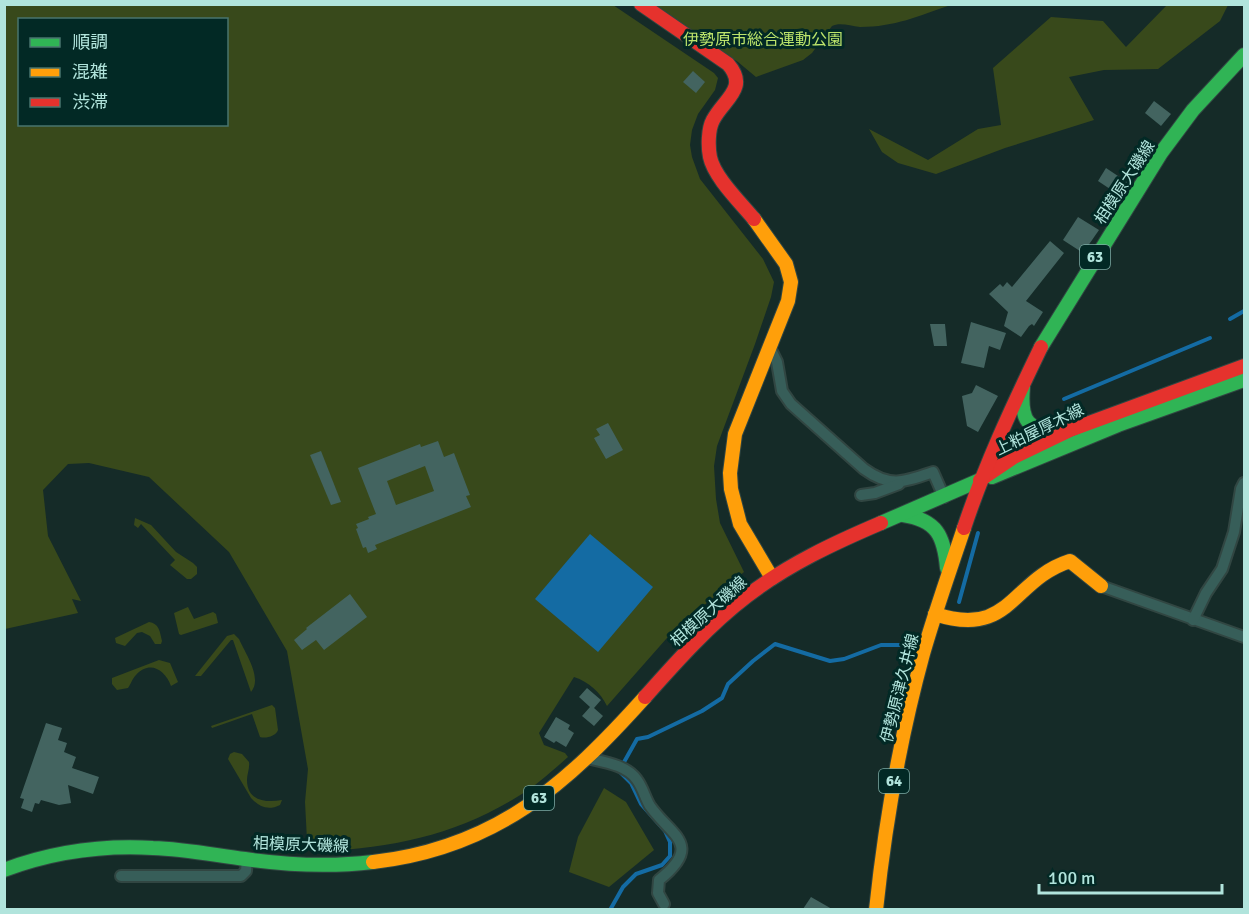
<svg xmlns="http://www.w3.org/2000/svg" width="1249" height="914" font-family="Signika,'Noto Sans JP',sans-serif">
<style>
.green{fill:#38491b;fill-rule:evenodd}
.water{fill:#146ba3}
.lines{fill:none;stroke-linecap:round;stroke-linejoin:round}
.stream{stroke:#146ba3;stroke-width:4}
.building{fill:#436460;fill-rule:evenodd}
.street-casing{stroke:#314642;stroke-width:14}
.fast-casing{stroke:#314642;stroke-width:16}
.slow-casing{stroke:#314642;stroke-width:16}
.jam-casing{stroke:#314642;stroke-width:16}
.street{stroke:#375e59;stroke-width:10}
.fast{stroke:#30b455;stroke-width:14}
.slow{stroke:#ff9f0a;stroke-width:14}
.jam{stroke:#e5322d;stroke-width:14}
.labels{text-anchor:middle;stroke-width:6;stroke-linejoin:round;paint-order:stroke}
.shield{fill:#022925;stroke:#7caca5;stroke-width:1.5}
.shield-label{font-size:15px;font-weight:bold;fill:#b1e4dc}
.park-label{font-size:16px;fill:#bce46b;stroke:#022925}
.street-label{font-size:16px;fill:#b1e4dc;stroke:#022925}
</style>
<rect width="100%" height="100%" fill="#152b28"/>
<g class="green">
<path d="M4 5H613L714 73 718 78 715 90 698 114 692 130 690 145 692 157 700 179 763 259 774 282 771 297 755 344 717 446 714 466 716 499 720 523 744 572 674 630 607 706C600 692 589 682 574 677L539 733 544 745 565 753 568 757C552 771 536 786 517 797 457 834 393 848 323 851L321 841 307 840 305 802 308 769 287 651 229 552 149 477 89 463 68 464 43 490 48 536 81 601 72 599 78 613 5 629ZM20 20H226V124H20Z"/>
<path d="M654 5H951C918 16 895 27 860 27 850 26 840 22 832 26L812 53 803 60 756 77 738 62Z"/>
<polygon points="1167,5 1228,5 1220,21 1158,69 1104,70 1069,77 1094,120 1005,148 936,174 898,163 882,152 869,129 928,160 978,129 1001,125 993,68 1051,17 1103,21 1126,47"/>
<polygon points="135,518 151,525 176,552 193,563 197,567 197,574 191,579 187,579 170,565 175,560 141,524 138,528 134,525"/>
<polygon points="188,607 194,619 213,612 216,614 218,623 181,635 179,634 174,613"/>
<path d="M149 622C159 623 160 632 162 641L161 644H155L150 636 142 632 137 633 125 646 116 643 115 638Z"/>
<path d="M234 634 239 639C245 653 263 678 251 692L233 640H231L201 676H195L227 636Z"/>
<path d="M159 660 170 663 178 682 171 686C165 670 150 660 136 675 132 679 131 684 128 688L117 690 112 684V678Z"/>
<path d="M272 705 275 708 278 730C276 736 266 739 260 737L252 714 212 728 211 726Z"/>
<path d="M234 752 242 754 249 762C250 768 247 774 247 780 247 801 266 803 282 800L280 805C268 811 259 807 251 798L228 759 230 754Z"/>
<polygon points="604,788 626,802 654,850 609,887 569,872 578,837"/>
</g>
<polygon class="water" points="590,534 653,587 598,652 535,599"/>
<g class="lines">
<g class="stream">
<polyline points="1230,319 1244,311"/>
<polyline points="1064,399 1210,338"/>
<polyline points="959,602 978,533"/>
<polyline points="610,910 623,887 636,874 662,865 670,856 670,842 665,831 641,804 631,783 619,771 637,739 648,737 702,711 722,698 728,684 753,661 775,644 830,661 844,659 881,645 914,645"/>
</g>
</g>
<g class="building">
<polygon points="693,71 705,82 696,93 683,82"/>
<polygon points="1154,101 1171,114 1161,126 1145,113"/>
<polygon points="1106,168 1127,182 1119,195 1098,181"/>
<polygon points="1078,217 1099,230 1083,253 1063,240"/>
<polygon points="1050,241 1064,253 1026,301 1043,312 1034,326 1032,324 1029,326 1021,337 1004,326 1008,312 989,294 1000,284 1003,287 1007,282 1012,287"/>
<polygon points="971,322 1006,333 1000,350 989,346 984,368 961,363"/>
<polygon points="930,324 945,324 947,346 934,346"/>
<polygon points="976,385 998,396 978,432 967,426 962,396 972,393"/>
<polygon points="608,423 623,450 606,459 594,438 600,435 596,429"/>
<path d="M438 441 444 457 454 453 470 495 466 496 471 507 375 545 377 549 368 553 366 547 363 548 356 529 358 528 356 524 369 519 368 517 376 514 358 468 420 444 421 447ZM425 466 434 491 396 505 387 481Z"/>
<polygon points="321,451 341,502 331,505 310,455"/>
<polygon points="350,594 367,617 324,650 316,640 302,650 294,640 307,629 306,628"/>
<polygon points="587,688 601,700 594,708 603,716 594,726 582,716 590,707 579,697"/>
<polygon points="556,717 570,725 568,729 574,733 566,747 556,741 554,743 544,737"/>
<polygon points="46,723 62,728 58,740 67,743 64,752 76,757 72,768 99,777 93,794 68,785 71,803 59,805 41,800 39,804 35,803 32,812 21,808 24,799 20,798"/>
<polygon points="811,897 832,909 803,909"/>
</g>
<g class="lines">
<defs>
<g id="street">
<path d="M770 348 777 362 782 391 791 404 864 469C890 488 904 482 933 472L944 497"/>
<polyline points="861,495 875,493 899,484"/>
<polyline points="1101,586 1244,637"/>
<polyline points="1193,620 1206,593 1222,569 1234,532 1241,489 1244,483"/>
<path d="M587 758C604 762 627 765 637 780 643 788 645 798 650 806 671 836 704 844 659 880L658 893 664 904"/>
<polyline points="121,876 241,876 246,871 247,859"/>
</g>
<g id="fast">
<polyline points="1041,347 1161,153 1193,110 1244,55"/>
<path d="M1023 387C1020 420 1027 433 1062 430"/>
<polyline points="992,477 1118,425 1244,380"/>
<path d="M903 515C937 520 944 536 947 568"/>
<polyline points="881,523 980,480"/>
<path d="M4 870C52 852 102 845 153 848 184 849 214 855 245 859 287 865 331 867 373 862"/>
</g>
<g id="slow">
<polyline points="754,219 786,264 791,282 788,301 735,434 730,473 731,489 740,524 772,578"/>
<path d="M935 614C1011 639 1011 580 1070 561L1101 586"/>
<path d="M373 862C496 848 567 784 645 697"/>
<path d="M876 910C885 824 900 738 923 654 935 612 950 570 964 528"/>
</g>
<g id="jam">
<path d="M641 4 728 64C749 88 724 99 713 120 708 129 708 147 710 157 714 177 741 203 754 219"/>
<polyline points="980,480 1014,457 1070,430 1244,366"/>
<path d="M964 528C985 465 1012 407 1041 347"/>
<path d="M645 697C677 661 709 625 747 596 787 565 834 543 881 523"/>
</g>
</defs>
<use href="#street" class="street-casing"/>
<use href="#fast" class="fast-casing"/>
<use href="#slow" class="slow-casing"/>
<use href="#jam" class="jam-casing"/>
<use href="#street" class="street"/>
<use href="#fast" class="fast"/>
<use href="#slow" class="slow"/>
<use href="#jam" class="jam"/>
</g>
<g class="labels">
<g class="shield">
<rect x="1080" y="245" width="30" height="24" rx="4.5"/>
<rect x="879" y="769" width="30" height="24" rx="4.5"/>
<rect x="524" y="786" width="30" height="24" rx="4.5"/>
</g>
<g class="shield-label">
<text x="1095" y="262">63</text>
<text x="894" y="786">64</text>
<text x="539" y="803">63</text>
</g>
<g class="park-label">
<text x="763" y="45">伊勢原市総合運動公園</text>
</g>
<g class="street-label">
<text transform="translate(1124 182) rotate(-57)" y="6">相模原大磯線</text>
<text transform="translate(1039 429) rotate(-26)" y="6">上粕屋厚木線</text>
<text transform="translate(708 611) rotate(-42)" y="6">相模原大磯線</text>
<text transform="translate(899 688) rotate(-76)" y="6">伊勢原津久井線</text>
<text transform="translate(301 844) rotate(2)" y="6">相模原大磯線</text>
</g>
</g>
<rect width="1249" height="914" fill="none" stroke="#b1e4dc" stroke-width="12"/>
<rect x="18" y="18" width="210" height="108" fill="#022925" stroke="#48746e" stroke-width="1.5"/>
<rect x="30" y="38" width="30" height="9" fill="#30b455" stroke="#48746e" stroke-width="1.5"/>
<text x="72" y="48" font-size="18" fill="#b1e4dc">順調</text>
<rect x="30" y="68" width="30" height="9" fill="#ff9f0a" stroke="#48746e" stroke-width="1.5"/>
<text x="72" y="78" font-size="18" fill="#b1e4dc">混雑</text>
<rect x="30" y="98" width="30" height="9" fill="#e5322d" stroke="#48746e" stroke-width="1.5"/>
<text x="72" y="108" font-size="18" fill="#b1e4dc">渋滞</text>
<path d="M1039 884v9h183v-9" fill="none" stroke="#b1e4dc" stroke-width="3"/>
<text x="1048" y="884" font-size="18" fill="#b1e4dc" stroke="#022925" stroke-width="4.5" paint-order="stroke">100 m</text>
</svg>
